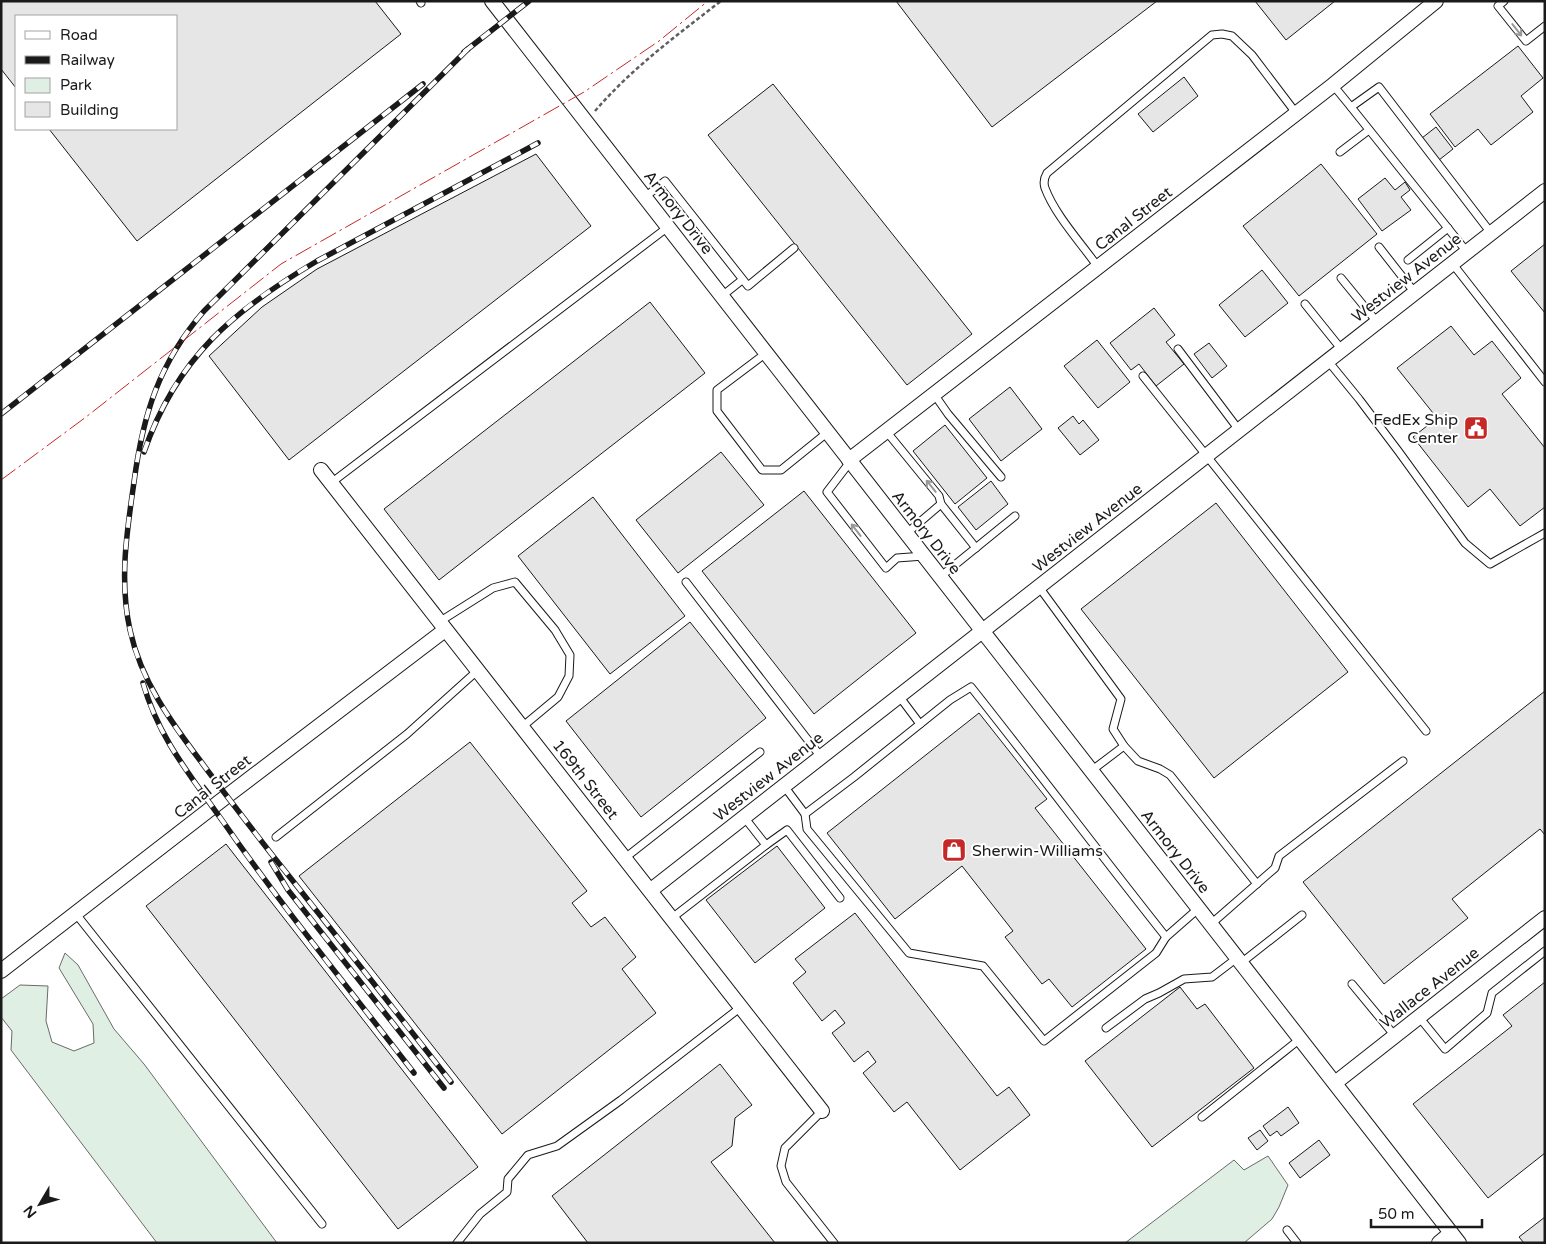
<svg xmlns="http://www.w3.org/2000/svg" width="1546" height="1244" font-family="'Varela Round',sans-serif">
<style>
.green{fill:#e0efe3;stroke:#6a6a6a}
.building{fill:#e6e6e6;stroke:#1a1a1a}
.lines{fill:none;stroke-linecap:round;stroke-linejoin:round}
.service-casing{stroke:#1a1a1a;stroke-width:9}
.minor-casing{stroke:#1a1a1a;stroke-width:16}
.path{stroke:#5f5f5f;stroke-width:2.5;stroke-dasharray:4 2.5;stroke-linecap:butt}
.service{stroke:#fff;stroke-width:7}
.minor{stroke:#fff;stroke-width:14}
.rail-casing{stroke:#1a1a1a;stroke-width:5.5}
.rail{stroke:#fff;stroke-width:4;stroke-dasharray:11;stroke-linecap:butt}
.power{stroke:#c62828;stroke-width:1;stroke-dasharray:18 4 2.5 4;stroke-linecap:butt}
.oneway{stroke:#989898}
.labels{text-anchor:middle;stroke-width:4;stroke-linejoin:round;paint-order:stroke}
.street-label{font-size:16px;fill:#1a1a1a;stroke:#fff}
.poi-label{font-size:16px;fill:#1a1a1a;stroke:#fff;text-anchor:end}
</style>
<rect width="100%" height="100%" fill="#fff"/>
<g class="green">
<polygon points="65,953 78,965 114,1029 144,1064 277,1243 157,1243 11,1050 12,1031 1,1017 1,999 20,985 48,986 46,1021 52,1042 74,1051 94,1043 93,1024 59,968"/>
<polygon points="1268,1156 1288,1185 1279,1207 1272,1219 1244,1243 1125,1243 1234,1160 1244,1170"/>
</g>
<g class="building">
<polygon points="1,1 375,1 401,34 137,241 49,129 176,129 176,16 16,16 16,88 1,69"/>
<polygon points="896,1 1157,1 992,127"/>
<polygon points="1255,1 1335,1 1286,40"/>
<polygon points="1518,46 1543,78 1521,96 1533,112 1491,145 1478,129 1455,147 1430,114"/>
<polygon points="1184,77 1198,96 1153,132 1138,114"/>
<polygon points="773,84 972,334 907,385 708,135"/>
<polygon points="1436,127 1453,149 1439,160 1422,138"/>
<polygon points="536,154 591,226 289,460 209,356 262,307 317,269"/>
<polygon points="1321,164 1377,234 1299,296 1243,226"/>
<polygon points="1385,178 1395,190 1405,182 1410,190 1401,197 1411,210 1382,231 1358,199"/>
<polygon points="1545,244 1545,313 1511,271"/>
<polygon points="1262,270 1288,303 1245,337 1219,305"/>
<polygon points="650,302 705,373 439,580 384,509"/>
<polygon points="1154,308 1175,335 1166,342 1184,364 1156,386 1139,364 1131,370 1110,343"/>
<polygon points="1451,326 1474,355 1492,341 1521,378 1502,394 1545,448 1545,507 1520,526 1490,489 1468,507 1413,437 1437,418 1397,368"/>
<polygon points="1097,340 1130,382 1098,408 1064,366"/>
<polygon points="1209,343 1227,366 1212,378 1194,354"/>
<polygon points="1010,387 1042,429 1001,461 969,419"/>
<polygon points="1073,416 1079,424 1083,420 1099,440 1080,455 1058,428"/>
<polygon points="945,425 987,478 955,504 913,451"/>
<polygon points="721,452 764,505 678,573 636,520"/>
<polygon points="991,481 1008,504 976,530 958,507"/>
<polygon points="804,491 916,633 814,714 702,571"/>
<polygon points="593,497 685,616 610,674 518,556"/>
<polygon points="1216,503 1348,672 1214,778 1081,609"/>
<polygon points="690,622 766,718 641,817 566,721"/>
<polygon points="1545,691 1545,835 1540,829 1452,899 1468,918 1384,984 1303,882"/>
<polygon points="979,713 1047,799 1035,808 1146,949 1072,1007 1049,979 1042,984 1005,937 1013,931 962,866 895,919 827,833"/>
<polygon points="470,742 587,891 572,903 591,927 605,917 636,957 622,969 656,1013 502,1134 299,876"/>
<polygon points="226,844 478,1167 398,1229 146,906"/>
<polygon points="777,846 825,908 755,963 706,900"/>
<polygon points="855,913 997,1096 1009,1087 1030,1115 960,1170 907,1102 894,1112 863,1073 876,1062 868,1051 854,1062 832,1033 845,1023 835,1010 822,1021 793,983 806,972 795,959"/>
<polygon points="1545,982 1545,1153 1488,1198 1413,1104 1512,1026 1503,1015"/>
<polygon points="1180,987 1197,1009 1205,1004 1254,1068 1152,1147 1085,1061"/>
<polygon points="720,1064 752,1105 735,1118 732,1146 711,1162 775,1243 588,1243 552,1196"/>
<polygon points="1288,1107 1299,1123 1281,1136 1277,1131 1270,1136 1263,1126"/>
<polygon points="1260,1130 1268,1141 1257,1150 1248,1138"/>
<polygon points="1319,1140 1330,1155 1300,1178 1289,1163"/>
<polygon points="1545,1217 1545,1243 1524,1243 1519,1237"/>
</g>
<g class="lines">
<defs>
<g id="service">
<polyline points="420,1 421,3"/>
<polyline points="1504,1 1498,6 1526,41 1545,26"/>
<polyline points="1333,85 1351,107 1379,87 1491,233"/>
<polyline points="1351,107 1467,252"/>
<polyline points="1340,152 1369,130"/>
<polyline points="645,197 665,181 748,286 794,248"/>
<polyline points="1379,247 1415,293"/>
<polyline points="1408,260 1448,228"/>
<polyline points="1452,263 1545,382"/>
<path d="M1098 267C1081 243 1055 215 1045 188 1043 182 1044 178 1047 173L1212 35 1222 34 1232 36 1252 55 1296 113"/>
<polyline points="1341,278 1377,322"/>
<polyline points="722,296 742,280"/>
<polyline points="1305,304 1342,350"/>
<polyline points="1178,349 1239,430"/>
<polyline points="766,353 717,390 717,411 762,470 781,470 828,432"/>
<polyline points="1328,361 1359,399 1399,452 1465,543 1490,564 1545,533"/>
<polyline points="1143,376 1426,731"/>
<polyline points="934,394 948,414 1001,477"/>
<polyline points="886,431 939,496 941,504 907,533"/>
<polyline points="850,462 827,492 886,568 897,558 924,556"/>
<polyline points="331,483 668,227"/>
<polyline points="941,504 976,548"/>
<polyline points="940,577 1015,516"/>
<polyline points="686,582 821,757"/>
<polyline points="1039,587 1121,699 1113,729 1124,746"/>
<polyline points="439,622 493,588 515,582 555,630 570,655 569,676 558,697 522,727"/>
<polyline points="899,696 920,724"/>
<polyline points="1091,771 1124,746 1138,761 1160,769 1170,775 1257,884"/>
<path d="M784 786 805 814 854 777 950 700 971 687C1037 770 1100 854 1166 937L1199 908"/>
<polyline points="805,814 807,829 909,953 983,966 1044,1041 1156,953 1166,937"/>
<polyline points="276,837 407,734 477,671"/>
<polyline points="766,845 787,830 840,898"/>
<polyline points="625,858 760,752"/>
<polyline points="76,914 322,1224"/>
<polyline points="672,918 766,845 744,817"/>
<polyline points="1211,924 1275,868 1279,856 1403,761"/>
<polyline points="1241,963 1302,915"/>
<polyline points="1352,984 1395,1036"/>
<polyline points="1419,1017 1445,1049 1487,1013 1492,993 1545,951"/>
<polyline points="1106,1028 1145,999 1159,993 1184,979 1212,977 1237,958"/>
<polyline points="822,1111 785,1148 781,1166 786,1182 834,1243"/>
<polyline points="1202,1117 1300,1039"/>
<polyline points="1287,1230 1297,1243"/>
<polyline points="457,1243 480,1214 507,1192 508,1179 528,1155 557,1146 621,1100 741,1007"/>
</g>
<g id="minor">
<polyline points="492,1 1459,1243"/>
<polyline points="849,460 1333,85 1436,1"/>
<polyline points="321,470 822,1111"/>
<polyline points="651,890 1545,191"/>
<polyline points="1,971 227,796 445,630"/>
<polyline points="1335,1083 1545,918"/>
<polyline points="1439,1243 1451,1233"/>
</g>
</defs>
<use href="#service" class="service-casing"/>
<use href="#minor" class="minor-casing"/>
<path class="path" d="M595 111C631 69 677 35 721 1"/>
<use href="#service" class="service"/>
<use href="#minor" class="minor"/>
<defs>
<g id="rail">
<polyline points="464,52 529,1"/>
<polyline points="1,414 423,84"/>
<path d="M144 452C177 357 234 310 317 261L538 143"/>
<path d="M143 683C159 739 191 776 224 823 284 909 350 990 414 1073"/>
<polyline points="271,862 288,890 444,1088"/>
<path d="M451 1082C392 1007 333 931 273 856 249 825 225 794 202 763 171 722 141 681 130 630 119 580 127 531 134 482 143 414 159 363 204 311L468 49"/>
</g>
</defs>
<use href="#rail" class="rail-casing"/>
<use href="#rail" class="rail"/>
<polyline class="power" points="1,480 86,417 281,264 584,92 659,41 708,1"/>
</g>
<defs><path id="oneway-shaft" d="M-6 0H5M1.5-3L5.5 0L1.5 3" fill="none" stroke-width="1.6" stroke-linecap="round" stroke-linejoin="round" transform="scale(1.25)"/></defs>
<g class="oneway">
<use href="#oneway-shaft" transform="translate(1517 30) rotate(52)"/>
<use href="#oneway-shaft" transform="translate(931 486) rotate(-129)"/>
<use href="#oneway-shaft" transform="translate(856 530) rotate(-128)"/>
</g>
<defs>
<symbol id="civic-square" viewBox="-11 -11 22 22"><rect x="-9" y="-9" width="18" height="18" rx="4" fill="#c62828" stroke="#fff"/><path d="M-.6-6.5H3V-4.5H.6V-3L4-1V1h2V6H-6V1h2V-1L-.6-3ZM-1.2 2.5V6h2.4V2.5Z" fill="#fff"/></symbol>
<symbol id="shop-square" viewBox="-11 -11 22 22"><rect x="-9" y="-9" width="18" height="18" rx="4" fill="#c62828" stroke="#fff"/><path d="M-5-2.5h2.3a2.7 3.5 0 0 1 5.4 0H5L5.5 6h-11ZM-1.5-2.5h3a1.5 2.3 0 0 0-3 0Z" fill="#fff"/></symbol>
</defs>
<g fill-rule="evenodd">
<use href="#civic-square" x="1462" y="414" width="28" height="28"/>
<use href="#shop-square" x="940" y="836" width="28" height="28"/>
</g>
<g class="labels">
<g class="street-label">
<text transform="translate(679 212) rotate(52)" y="6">Armory Drive</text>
<text transform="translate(1133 218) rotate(-38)" y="6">Canal Street</text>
<text transform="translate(1406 277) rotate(-38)" y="6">Westview Avenue</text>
<text transform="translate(1087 527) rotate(-38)" y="6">Westview Avenue</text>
<text transform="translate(927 532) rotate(52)" y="6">Armory Drive</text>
<text transform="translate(768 776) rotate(-38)" y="6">Westview Avenue</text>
<text transform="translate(586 779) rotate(52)" y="6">169th Street</text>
<text transform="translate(212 786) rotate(-38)" y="6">Canal Street</text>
<text transform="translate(1176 851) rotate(52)" y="6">Armory Drive</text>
<text transform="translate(1429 987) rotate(-38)" y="6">Wallace Avenue</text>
</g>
<g class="poi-label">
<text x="1458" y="425">FedEx Ship<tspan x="1458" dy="18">Center</tspan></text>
<text x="972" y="856" text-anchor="start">Sherwin-Williams</text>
</g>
</g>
<rect width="1546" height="1244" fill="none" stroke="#1a1a1a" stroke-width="5"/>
<rect x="15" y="15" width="162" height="115" fill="#ffffff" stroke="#a3a3a3"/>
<rect x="25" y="31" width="25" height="8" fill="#ffffff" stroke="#a3a3a3"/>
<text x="60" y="40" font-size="15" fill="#1a1a1a">Road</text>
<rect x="25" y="56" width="25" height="8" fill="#1a1a1a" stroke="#a3a3a3"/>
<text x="60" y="65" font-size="15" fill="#1a1a1a">Railway</text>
<rect x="25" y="78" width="25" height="15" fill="#e0efe3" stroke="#a3a3a3"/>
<text x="60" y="90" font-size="15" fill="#1a1a1a">Park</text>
<rect x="25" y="102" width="25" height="15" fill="#e6e6e6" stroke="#a3a3a3"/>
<text x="60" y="115" font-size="15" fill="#1a1a1a">Building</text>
<g transform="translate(40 1204) rotate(232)" stroke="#ffffff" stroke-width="4" paint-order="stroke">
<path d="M0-4L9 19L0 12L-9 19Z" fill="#1a1a1a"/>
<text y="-8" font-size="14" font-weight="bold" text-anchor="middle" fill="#1a1a1a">N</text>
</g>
<path d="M1371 1219v8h111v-8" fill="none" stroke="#1a1a1a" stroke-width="2.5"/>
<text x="1378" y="1219" font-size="15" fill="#1a1a1a" stroke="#ffffff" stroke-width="4" paint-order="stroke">50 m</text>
</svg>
